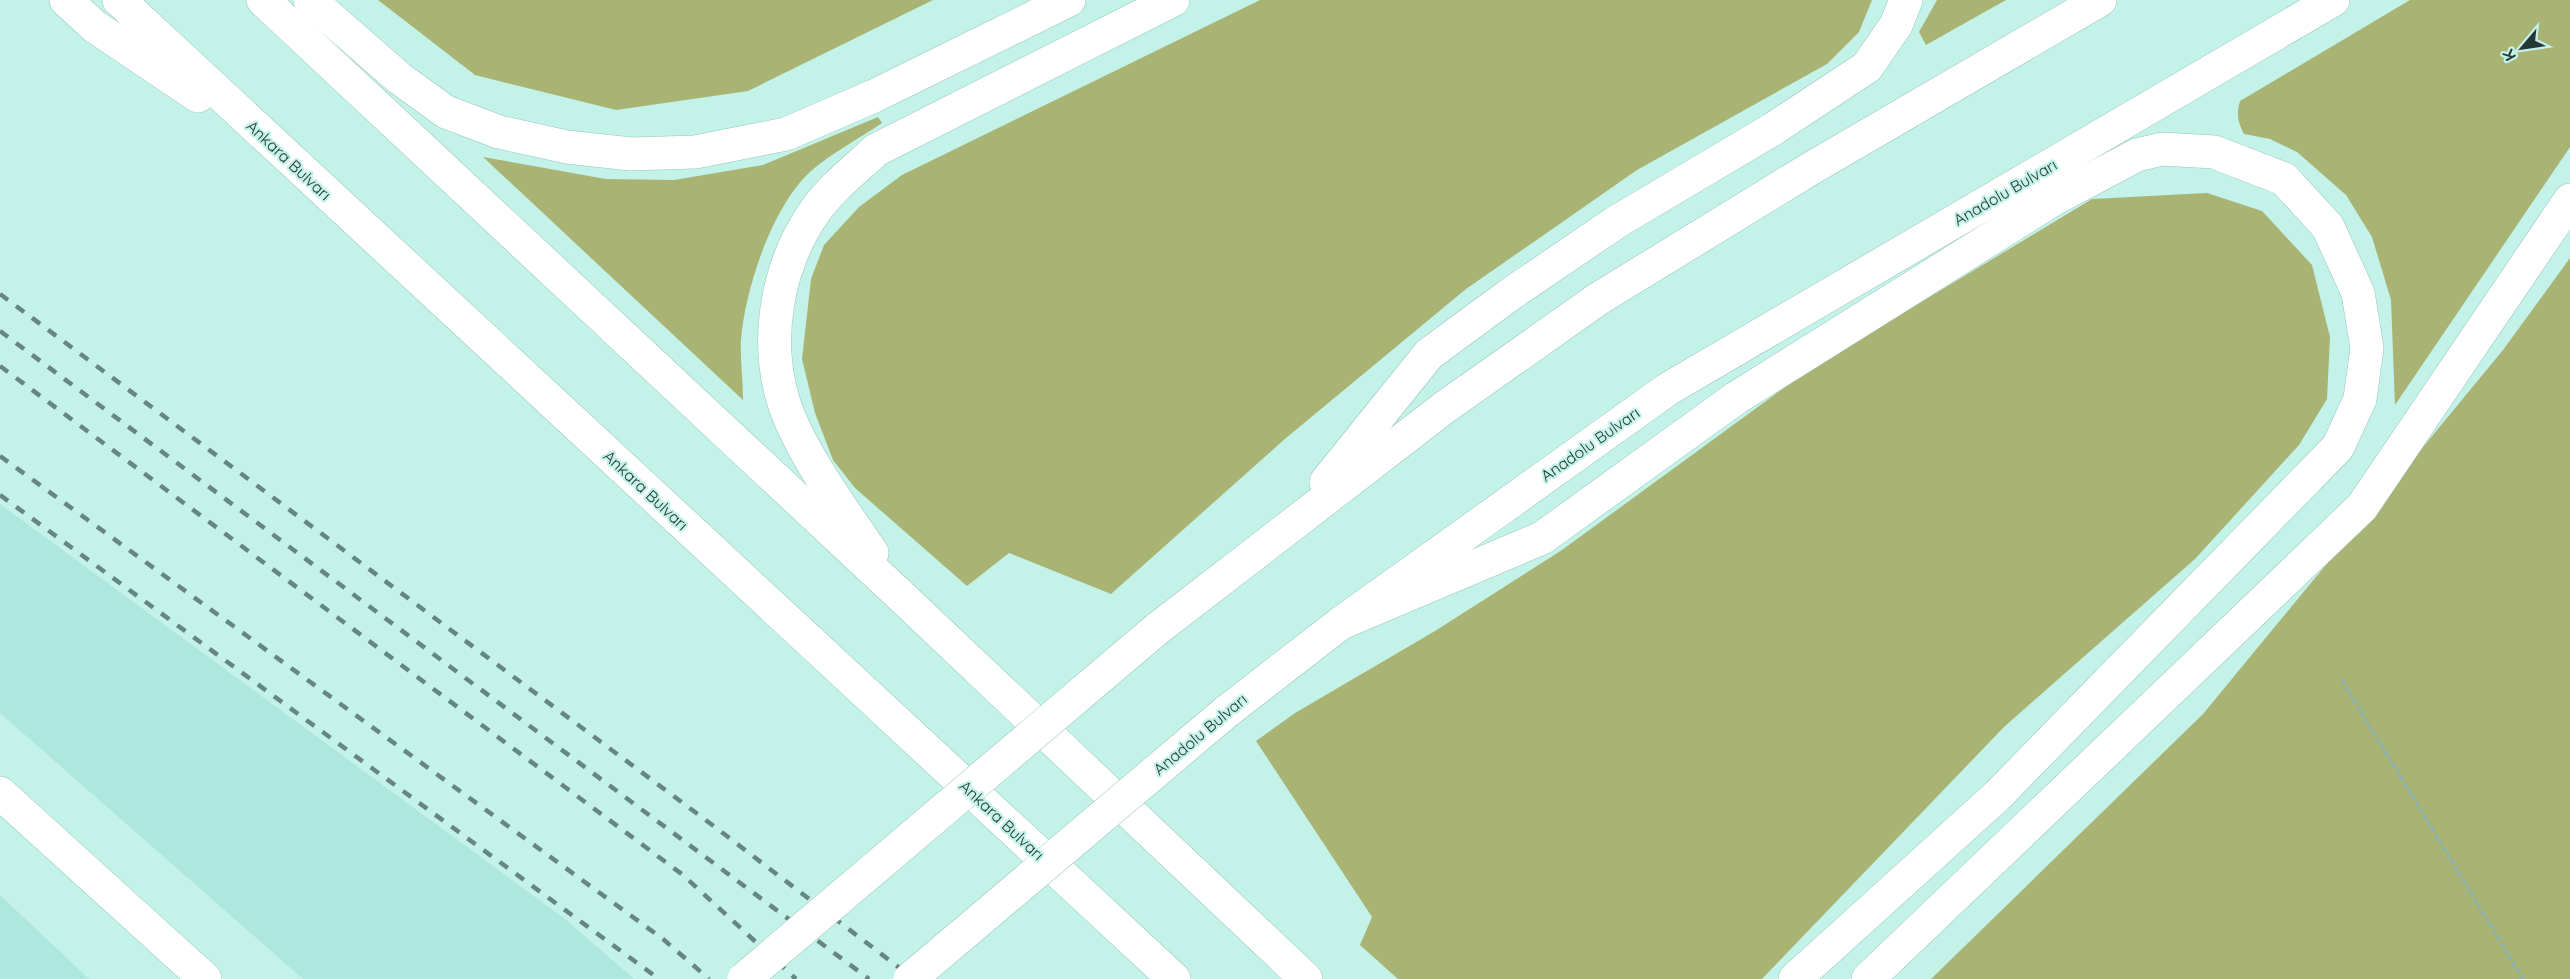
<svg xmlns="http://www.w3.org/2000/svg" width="2570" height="979" font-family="Quicksand,sans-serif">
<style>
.built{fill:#aee7dd}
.forest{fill:#a9b474}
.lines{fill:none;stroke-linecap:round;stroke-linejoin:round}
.minor-casing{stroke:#97c4bc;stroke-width:34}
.primary-casing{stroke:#97c4bc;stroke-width:34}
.path{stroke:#8db2ab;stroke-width:4;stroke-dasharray:4.5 3;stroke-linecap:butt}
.minor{stroke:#fff;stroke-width:33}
.primary{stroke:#fff;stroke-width:33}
.rail{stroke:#688681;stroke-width:4.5;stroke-dasharray:10 10;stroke-linecap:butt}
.primary-bridge-casing{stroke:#97c4bc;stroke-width:34;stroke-linecap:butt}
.primary-bridge{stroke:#fff;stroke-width:33}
.labels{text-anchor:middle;stroke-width:4.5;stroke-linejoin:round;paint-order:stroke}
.street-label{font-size:16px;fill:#263835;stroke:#c3f2e9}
</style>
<rect width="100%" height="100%" fill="#c3f2e9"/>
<g class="built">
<polygon points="0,504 565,919 634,979 303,979 0,713"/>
<polygon points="0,895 89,979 0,979"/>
</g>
<g class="forest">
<polygon points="378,0 933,0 748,91 616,110 475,75"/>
<polygon points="1260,0 1872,0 1859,32 1827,64 1637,170 1466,289 1286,438 1111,594 1009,553 967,586 855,488 833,460 815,413 802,359 811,279 824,245 859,207 902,175"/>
<polygon points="1937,0 2006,0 1926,45 1919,32"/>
<path d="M2410 0H2570V147L2395 405 2391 300 2372 237 2346 195 2297 152 2270 139 2244 134C2238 122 2236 115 2240 101Z"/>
<path d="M878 117 882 123C860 138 830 154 810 172 772 207 745 289 741 340 740 359 743 380 743 400L483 157 606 179 674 180 763 165Z"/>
<polygon points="2207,193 2262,211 2312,265 2330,337 2327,399 2299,445 2195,559 2004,727 1762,979 1398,979 1360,945 1372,917 1256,741 1295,713 1435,631 1562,550 1807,371 2092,199"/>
<polygon points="2570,258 2570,979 1931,979 2203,714 2503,350"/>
</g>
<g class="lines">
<defs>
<polyline id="minor" points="0,793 205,979"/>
<g id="primary">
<polyline points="66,0 94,26 198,96"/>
<polyline points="119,0 1174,979"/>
<polyline points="263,0 902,597 1306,979"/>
<polyline points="310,0 399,78 446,112 499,132 567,147 631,154 695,152 786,134 874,96 1069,0"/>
<polyline points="1326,482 1429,354 1512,293 1618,221 1773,129 1867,67 1896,25 1906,0"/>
<path d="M872 553C844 511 800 452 784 403 764 340 777 265 815 211 831 188 856 169 876 150L1173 0"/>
<polyline points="1341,623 1542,538 1736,398 2054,199 2137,155 2162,149 2214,152 2284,179 2328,227 2358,293 2367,348 2360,399 2338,447 1997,796 1795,979"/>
<polyline points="1157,629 1445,407 1598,299 1810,169 2100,0"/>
<polyline points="1226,712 1341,623 1668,389 2333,0"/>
<polyline points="1868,979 2362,507 2570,200"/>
</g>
</defs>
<use href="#minor" class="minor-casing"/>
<use href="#primary" class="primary-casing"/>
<polyline class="path" points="2342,680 2523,979"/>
<use href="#minor" class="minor"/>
<use href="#primary" class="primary"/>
<g class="rail">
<polyline points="0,294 711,824 914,979"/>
<polyline points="0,331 869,979"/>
<polyline points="0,366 683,875 796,979"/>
<polyline points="0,456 663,939 709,979"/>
<polyline points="0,495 659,979"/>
</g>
<defs>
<g id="primary-bridge">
<polyline points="744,979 1157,629"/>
<polyline points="910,979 1226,712"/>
</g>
</defs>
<use href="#primary-bridge" class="primary-bridge-casing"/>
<use href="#primary-bridge" class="primary-bridge"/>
</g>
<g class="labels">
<g class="street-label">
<text transform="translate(289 160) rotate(43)" y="6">Ankara Bulvarı</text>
<text transform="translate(2005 192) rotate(-30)" y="6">Anadolu Bulvarı</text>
<text transform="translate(1590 444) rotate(-35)" y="6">Anadolu Bulvarı</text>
<text transform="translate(646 490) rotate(43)" y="6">Ankara Bulvarı</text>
<text transform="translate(1200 734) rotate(-40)" y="6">Anadolu Bulvarı</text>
<text transform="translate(1002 820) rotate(43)" y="6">Ankara Bulvarı</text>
</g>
</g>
<g transform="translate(2522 48) rotate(241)" stroke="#c3f2e9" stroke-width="4.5" paint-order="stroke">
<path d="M0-4.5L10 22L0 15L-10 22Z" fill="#263835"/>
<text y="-9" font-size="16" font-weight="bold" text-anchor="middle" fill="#263835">K</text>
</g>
</svg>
